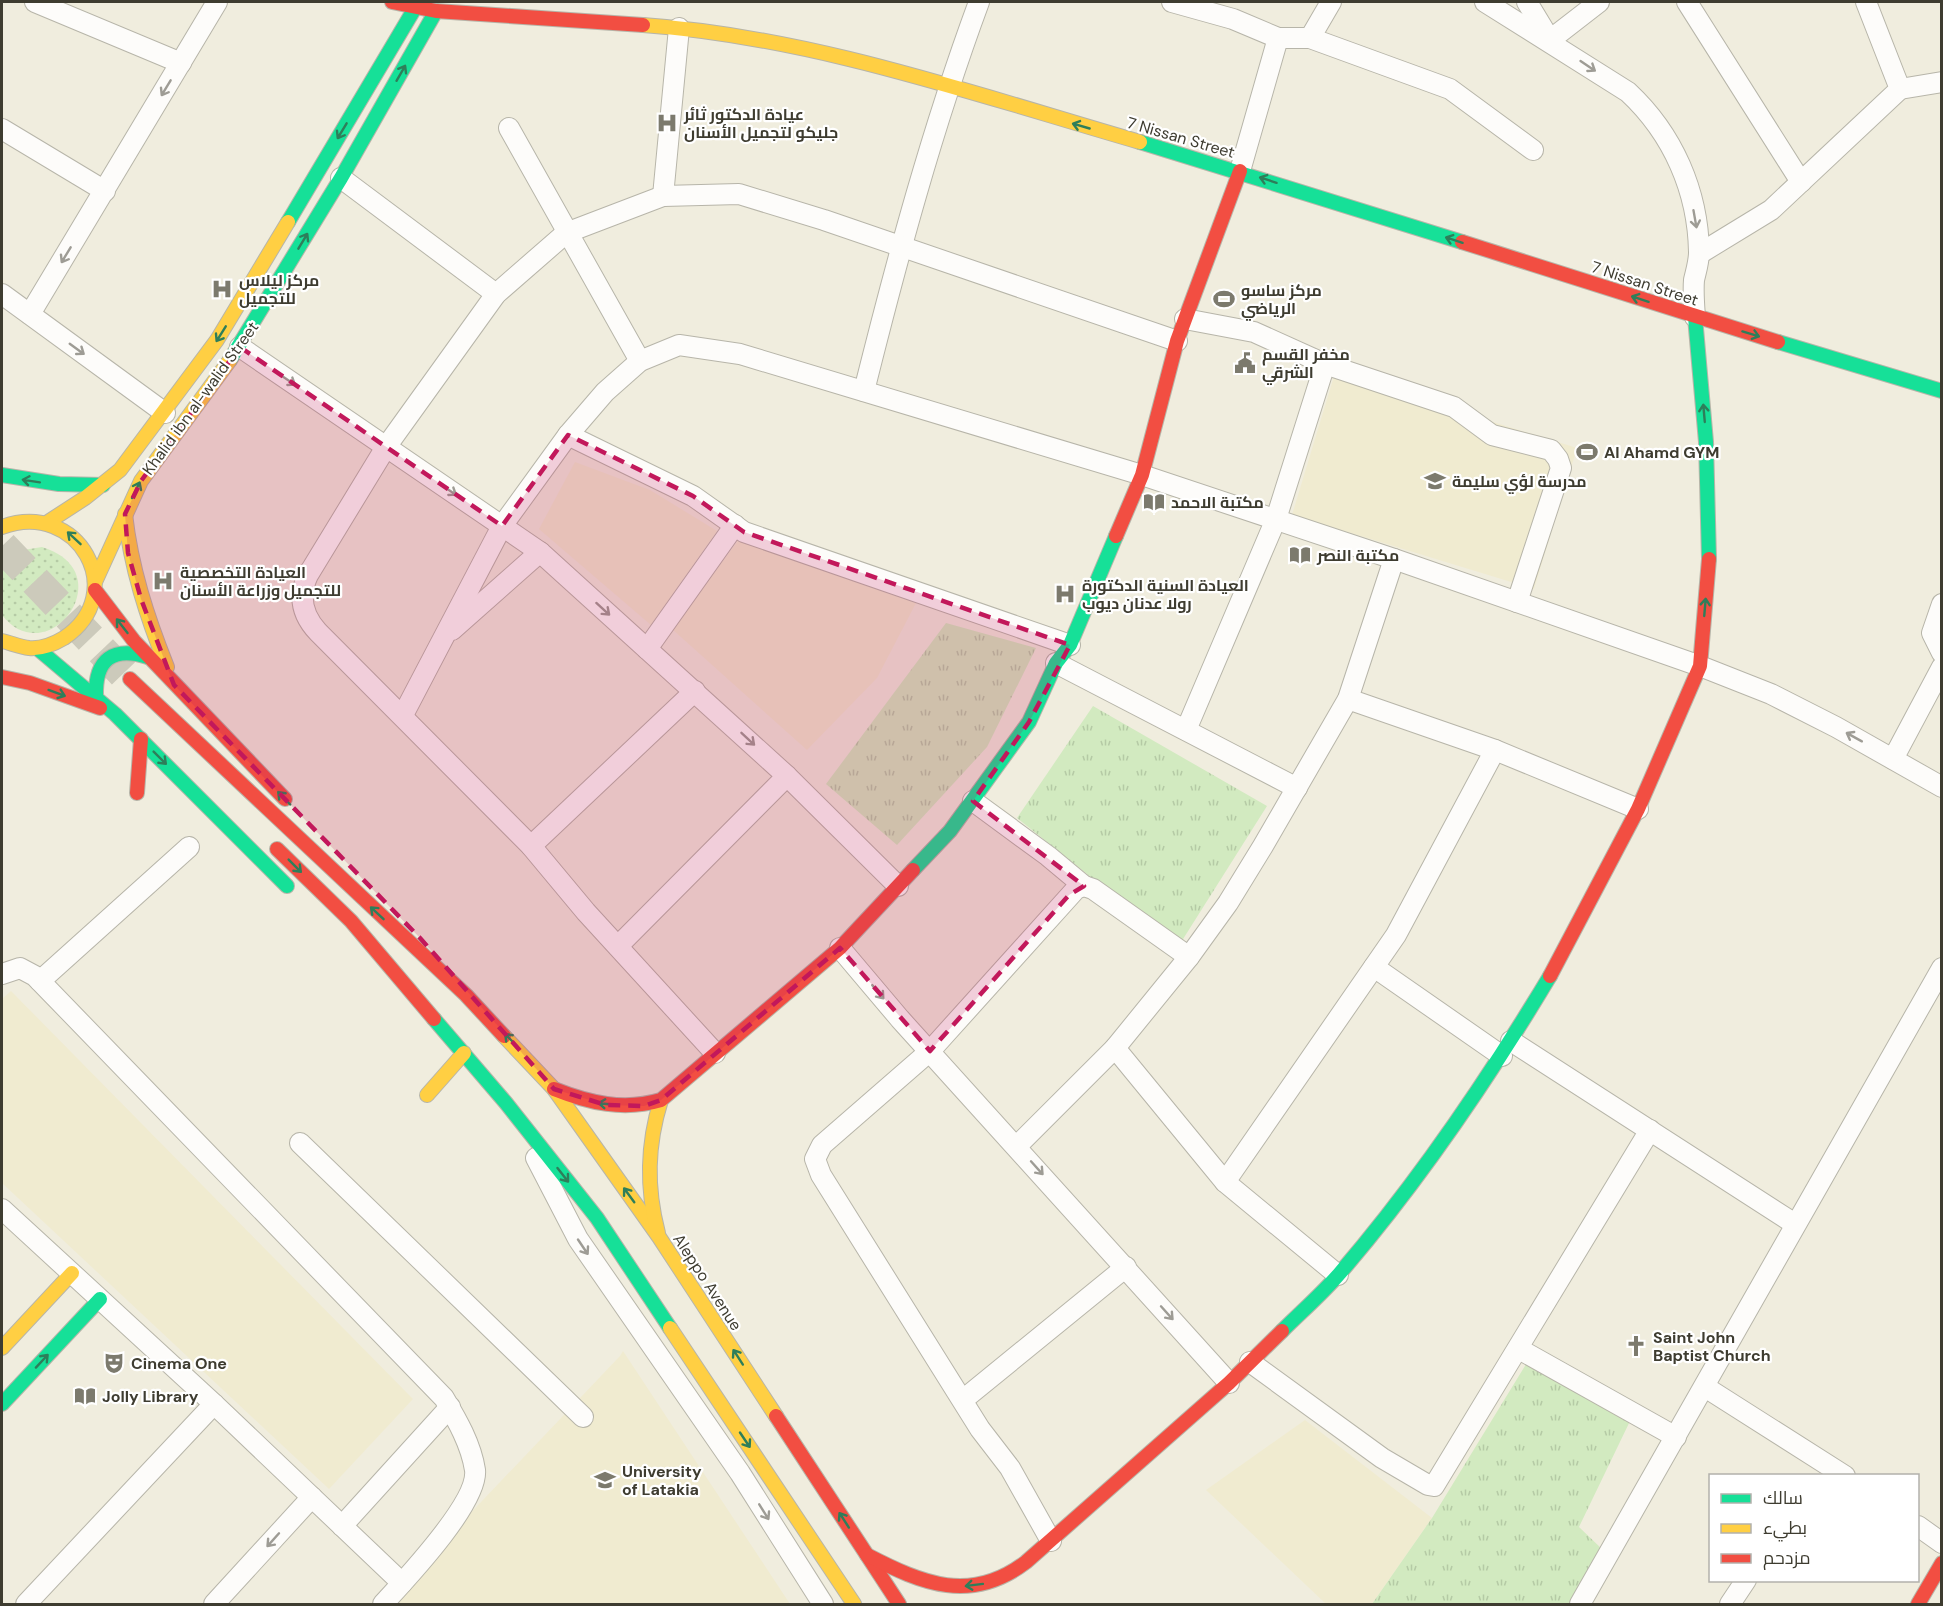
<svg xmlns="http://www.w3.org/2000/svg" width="1943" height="1606" font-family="'DM Sans',Cairo,sans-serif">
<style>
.built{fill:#f0ebd0}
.grass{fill:url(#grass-dots)}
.park{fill:url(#park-tufts)}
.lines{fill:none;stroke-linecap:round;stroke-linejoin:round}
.primary-tunnel{stroke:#cccabb;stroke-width:32;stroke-dasharray:32 16;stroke-linecap:butt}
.street-casing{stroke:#b7b5a9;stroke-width:22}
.fast-casing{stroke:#b7b5a9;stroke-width:16}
.slow-casing{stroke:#b7b5a9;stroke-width:16}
.jam-casing{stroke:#b7b5a9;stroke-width:16}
.street{stroke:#fdfcfa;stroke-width:20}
.fast{stroke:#16e098;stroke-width:14}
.slow{stroke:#ffcf43;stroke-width:14}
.jam{stroke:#f24e42;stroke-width:14}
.oneway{stroke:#9e9c95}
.oneway2{stroke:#2e7e5a}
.marked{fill:#c2185b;fill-opacity:0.2;stroke:#c2185b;stroke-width:4.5;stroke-dasharray:12 8;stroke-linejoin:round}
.labels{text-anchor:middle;stroke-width:4.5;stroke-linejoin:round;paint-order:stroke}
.poi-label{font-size:16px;font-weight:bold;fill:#3e3c30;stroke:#fff;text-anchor:start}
.street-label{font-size:16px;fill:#3e3c30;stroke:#fff}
</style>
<defs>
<pattern id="grass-dots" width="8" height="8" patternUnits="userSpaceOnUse" patternTransform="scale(1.5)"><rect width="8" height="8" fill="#d2eac0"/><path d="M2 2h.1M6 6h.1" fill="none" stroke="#b5caa5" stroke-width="1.8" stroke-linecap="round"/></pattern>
<pattern id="park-tufts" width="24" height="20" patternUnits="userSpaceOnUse" patternTransform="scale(1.5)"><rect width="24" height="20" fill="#d2eac0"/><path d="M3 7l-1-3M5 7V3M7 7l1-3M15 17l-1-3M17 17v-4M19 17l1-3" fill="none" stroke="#b5caa5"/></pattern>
</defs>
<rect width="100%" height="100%" fill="#f0edde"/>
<g class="built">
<polygon points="1335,373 1577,448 1534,589 1292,515"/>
<polygon points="575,462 650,490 717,531 651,625 539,529"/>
<polygon points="738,541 916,603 877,678 807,750 672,629"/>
<polygon points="11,991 413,1399 329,1489 2,1183 2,999"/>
<polygon points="623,1351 790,1604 384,1604 620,1356"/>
<polygon points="1305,1420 1432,1518 1372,1604 1326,1604 1206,1490"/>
</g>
<path class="grass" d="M42 547C124 572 48 674 2 615V565L17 551Z"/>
<g class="park">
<polygon points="946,623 1036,648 987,747 897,845 826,784"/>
<polygon points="1093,706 1267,806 1178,947 1017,818"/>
<polygon points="1531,1356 1631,1419 1579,1527 1603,1550 1572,1604 1372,1604 1432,1518"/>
</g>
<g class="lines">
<polyline class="primary-tunnel" points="2,546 127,677"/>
<defs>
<g id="street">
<polyline points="35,2 181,63"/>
<polyline points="1172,2 1233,19 1278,38 1310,38 1450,89 1533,150"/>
<path d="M1485 2 1628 92C1673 134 1698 191 1699 252 1699 262 1696 271 1694 280 1693 292 1694 304 1695 317"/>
<polyline points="1527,2 1550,40 1599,2"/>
<polyline points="1687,2 1801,182"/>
<polyline points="1310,38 1331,2"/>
<polyline points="1900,89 1942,82"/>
<polyline points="509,128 640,361"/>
<polyline points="2,129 105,191"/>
<polyline points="1240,171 1278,38"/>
<polyline points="341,178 496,294"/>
<polyline points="663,196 679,28"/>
<polyline points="1699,254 1771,210 1900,89 1866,2"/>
<polyline points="2,294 165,413"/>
<polyline points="30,314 217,2"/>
<polyline points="1185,319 1254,332 1325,364"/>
<polyline points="240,347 540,552 787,776 898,886"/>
<path d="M864 391C897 259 932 129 979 2"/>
<polyline points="568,435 693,496 744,532 1070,645"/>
<polyline points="1942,604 1932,633 1942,653"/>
<polyline points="452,630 540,552"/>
<polyline points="647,649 735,525"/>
<polyline points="1056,663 1297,788"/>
<polyline points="1348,699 1495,750 1638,809"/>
<polyline points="403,715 502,526 568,435 605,392 640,361 679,345 740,354 1142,475 1394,559 1700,666 1771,694 1836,727 1942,787"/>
<polyline points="1186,730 1276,519 1325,364 1454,407 1492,435 1551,450 1558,459 1561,468 1517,602"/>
<polyline points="1893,759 1942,667"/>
<polyline points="973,801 1048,856 1084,886"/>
<polyline points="531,846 695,691"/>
<polyline points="619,945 787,776"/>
<polyline points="840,948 900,1019 1229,1383"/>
<polyline points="1374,967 1502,1056"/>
<path d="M2 974 20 968 35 976 444 1398C457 1420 471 1444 475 1470 479 1502 405 1580 383 1604"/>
<polyline points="40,981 189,847"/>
<polyline points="1511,1041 1795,1224"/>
<polyline points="1115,1048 1225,1182 1338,1275"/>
<path d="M715 1053 586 912 531 846 318 632C302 615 298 596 308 575L386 447 496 294 566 233 663 196 739 194 824 220 1177 341"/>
<polyline points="300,1143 583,1417"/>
<polyline points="1017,1146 1115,1048 1189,957 1228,903 1263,846 1348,699 1394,559"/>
<polyline points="536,1158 578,1239 740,1473 823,1604"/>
<polyline points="1225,1182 1396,935 1495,750"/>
<polyline points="2,1209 214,1404 402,1583"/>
<polyline points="1519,1349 1676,1437"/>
<polyline points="1250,1362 1382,1458 1428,1485 1434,1486 1650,1130"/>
<polyline points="1705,1387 1845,1476"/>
<polyline points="964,1399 1126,1267"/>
<polyline points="342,1526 450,1407"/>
<polyline points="1918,1526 1942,1543"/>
<polyline points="1051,1541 1010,1468 980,1429 821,1175 815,1159 822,1145 930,1051 1076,889 1084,886 1093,889 1189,957"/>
<polyline points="26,1604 214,1404"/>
<polyline points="214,1604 312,1497"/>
<polyline points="1580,1604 1942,968"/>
<polyline points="1730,1604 1746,1580"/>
</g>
<g id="fast">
<polyline points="1140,142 1462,242"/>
<polyline points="288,222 415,8"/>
<polyline points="1695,317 1706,442 1709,559"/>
<polyline points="1778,342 1942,391"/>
<polyline points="230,360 341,178 436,11"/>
<polyline points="2,475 59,484 103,485"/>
<polyline points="38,649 115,714 287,886"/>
<path d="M96 696C95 659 113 646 148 657"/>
<polyline points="913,870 950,831 1029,722 1056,663 1070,645 1116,536"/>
<polyline points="434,1019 506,1103 597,1218 670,1328"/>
<path d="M1282 1331C1301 1312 1322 1294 1340 1273 1419 1181 1487 1081 1550 976"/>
<polyline points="2,1404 100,1299"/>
</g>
<g id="slow">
<path d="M643 25C813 37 977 95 1140 142"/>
<path d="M125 514C131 568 147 617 167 667"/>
<polyline points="48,522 85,498 120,470 217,340 288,222"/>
<path d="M2 527C78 499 131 593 64 638 54 644 41 649 29 648 20 647 11 643 2 641"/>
<polyline points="95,582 141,481 230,360"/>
<polyline points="504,1036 554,1089 659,1237 776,1416"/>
<polyline points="427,1095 464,1053"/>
<path d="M658 1233C646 1187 647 1145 661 1100"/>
<polyline points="670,1328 854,1604"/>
<polyline points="2,1348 72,1273"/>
</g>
<g id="jam">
<polyline points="392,2 436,11 643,25"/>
<polyline points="1462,242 1778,342"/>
<polyline points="1116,536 1142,475 1177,341 1240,171"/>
<polyline points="95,590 134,641 285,799"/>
<polyline points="2,677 30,683 100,708"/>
<polyline points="130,679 466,995 504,1036"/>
<polyline points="137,793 141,739"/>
<polyline points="277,849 351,921 434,1019"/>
<polyline points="1550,976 1638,809 1700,666 1709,559"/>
<path d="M554 1089C589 1103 624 1111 661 1100L840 948 913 870"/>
<polyline points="776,1416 899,1604"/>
<path d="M867 1555C923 1584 971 1604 1026 1562L1229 1383 1282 1331"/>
<polyline points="1918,1604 1942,1563"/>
</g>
</defs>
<use href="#street" class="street-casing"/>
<use href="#fast" class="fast-casing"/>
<use href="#slow" class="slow-casing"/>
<use href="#jam" class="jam-casing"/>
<use href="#street" class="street"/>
<use href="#fast" class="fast"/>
<use href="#slow" class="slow"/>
<use href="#jam" class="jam"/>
</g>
<defs><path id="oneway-shaft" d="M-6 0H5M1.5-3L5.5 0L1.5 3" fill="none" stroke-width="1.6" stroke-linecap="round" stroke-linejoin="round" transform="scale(1.5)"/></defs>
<g class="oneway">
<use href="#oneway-shaft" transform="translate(1588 66) rotate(34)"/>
<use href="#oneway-shaft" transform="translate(166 88) rotate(121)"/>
<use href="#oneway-shaft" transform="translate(1695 219) rotate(80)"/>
<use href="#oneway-shaft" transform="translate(66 255) rotate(121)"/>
<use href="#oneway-shaft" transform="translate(77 349) rotate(36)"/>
<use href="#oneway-shaft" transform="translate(288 380) rotate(34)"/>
<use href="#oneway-shaft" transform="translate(449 490) rotate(34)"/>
<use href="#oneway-shaft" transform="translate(603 609) rotate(42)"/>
<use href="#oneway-shaft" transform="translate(1854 737) rotate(-151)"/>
<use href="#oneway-shaft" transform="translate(748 739) rotate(43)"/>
<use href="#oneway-shaft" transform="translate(878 992) rotate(50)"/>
<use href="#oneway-shaft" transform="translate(1037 1168) rotate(48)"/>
<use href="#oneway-shaft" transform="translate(583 1247) rotate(56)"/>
<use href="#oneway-shaft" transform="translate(1167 1313) rotate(48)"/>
<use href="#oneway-shaft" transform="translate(764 1512) rotate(58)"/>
<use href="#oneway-shaft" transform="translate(273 1540) rotate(132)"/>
</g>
<g class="oneway2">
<use href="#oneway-shaft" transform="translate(401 73) rotate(-60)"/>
<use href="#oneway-shaft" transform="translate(1081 126) rotate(-164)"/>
<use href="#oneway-shaft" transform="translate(342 131) rotate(121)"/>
<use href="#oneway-shaft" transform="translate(1268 180) rotate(-162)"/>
<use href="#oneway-shaft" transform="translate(1454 240) rotate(-162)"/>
<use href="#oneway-shaft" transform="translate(303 241) rotate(-59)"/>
<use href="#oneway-shaft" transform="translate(1640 299) rotate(-162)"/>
<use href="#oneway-shaft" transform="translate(221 334) rotate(122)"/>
<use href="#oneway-shaft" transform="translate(1751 334) rotate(17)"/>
<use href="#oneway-shaft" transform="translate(1704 413) rotate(-95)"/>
<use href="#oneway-shaft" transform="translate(31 481) rotate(-171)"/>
<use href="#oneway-shaft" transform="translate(136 490) rotate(-64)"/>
<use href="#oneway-shaft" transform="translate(74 538) rotate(-137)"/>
<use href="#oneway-shaft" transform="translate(1705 607) rotate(-85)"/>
<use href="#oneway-shaft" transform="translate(122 626) rotate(-128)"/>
<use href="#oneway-shaft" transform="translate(57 693) rotate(20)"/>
<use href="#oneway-shaft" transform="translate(160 758) rotate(45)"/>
<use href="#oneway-shaft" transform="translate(284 798) rotate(-134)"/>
<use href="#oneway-shaft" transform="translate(295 866) rotate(45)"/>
<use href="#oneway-shaft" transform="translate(377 913) rotate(-137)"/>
<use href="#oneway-shaft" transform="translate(511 1040) rotate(-134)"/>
<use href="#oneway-shaft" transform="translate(607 1104) rotate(-174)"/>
<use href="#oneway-shaft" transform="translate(563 1175) rotate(52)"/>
<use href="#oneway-shaft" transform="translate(629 1195) rotate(-126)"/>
<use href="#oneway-shaft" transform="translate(738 1357) rotate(-123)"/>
<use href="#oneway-shaft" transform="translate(42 1361) rotate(-47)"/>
<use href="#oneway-shaft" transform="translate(745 1440) rotate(56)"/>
<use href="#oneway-shaft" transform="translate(844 1520) rotate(-123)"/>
<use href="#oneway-shaft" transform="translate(974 1585) rotate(173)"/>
</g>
<path class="marked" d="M240 347 502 526 568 435 693 496 744 532 1070 645 1029 722 973 801 1084 886 1069 895 930 1051 840 948 661 1100 644 1106 606 1105 554 1089 420 938 174 685 141 599 128 553 125 514 141 481Z"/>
<defs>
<symbol id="hospital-bare" viewBox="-9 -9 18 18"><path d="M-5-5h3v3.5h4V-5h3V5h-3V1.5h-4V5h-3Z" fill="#7c7a6d" stroke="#fff" stroke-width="2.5" paint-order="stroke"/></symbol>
<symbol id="stadium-bare" viewBox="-9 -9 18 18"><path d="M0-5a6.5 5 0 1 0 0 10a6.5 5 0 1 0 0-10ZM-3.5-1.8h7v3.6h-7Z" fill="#7c7a6d" stroke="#fff" stroke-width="2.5" paint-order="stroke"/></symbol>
<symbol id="civic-bare" viewBox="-9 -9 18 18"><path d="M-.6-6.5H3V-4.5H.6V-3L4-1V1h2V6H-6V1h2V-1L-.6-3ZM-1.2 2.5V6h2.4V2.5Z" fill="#7c7a6d" stroke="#fff" stroke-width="2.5" paint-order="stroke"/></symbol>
<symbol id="school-bare" viewBox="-9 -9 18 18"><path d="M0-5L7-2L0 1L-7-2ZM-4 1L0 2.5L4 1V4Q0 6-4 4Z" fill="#7c7a6d" stroke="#fff" stroke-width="2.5" paint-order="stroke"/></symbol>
<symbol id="library-bare" viewBox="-9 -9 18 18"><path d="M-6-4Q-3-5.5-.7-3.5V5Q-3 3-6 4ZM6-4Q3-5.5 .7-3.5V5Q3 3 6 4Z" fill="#7c7a6d" stroke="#fff" stroke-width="2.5" paint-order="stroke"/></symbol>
<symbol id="church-bare" viewBox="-9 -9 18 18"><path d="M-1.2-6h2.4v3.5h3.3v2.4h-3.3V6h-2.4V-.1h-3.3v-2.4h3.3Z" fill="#7c7a6d" stroke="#fff" stroke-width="2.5" paint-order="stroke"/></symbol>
<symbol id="theatre-bare" viewBox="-9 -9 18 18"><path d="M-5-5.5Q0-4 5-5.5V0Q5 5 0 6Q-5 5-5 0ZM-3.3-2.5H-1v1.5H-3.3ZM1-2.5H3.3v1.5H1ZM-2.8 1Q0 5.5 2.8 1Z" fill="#7c7a6d" stroke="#fff" stroke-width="2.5" paint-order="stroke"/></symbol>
<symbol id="university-bare" viewBox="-9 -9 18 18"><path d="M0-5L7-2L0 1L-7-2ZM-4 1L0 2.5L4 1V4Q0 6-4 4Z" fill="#7c7a6d" stroke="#fff" stroke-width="2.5" paint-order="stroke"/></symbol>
</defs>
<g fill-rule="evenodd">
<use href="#hospital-bare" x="652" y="108" width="30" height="30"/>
<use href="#hospital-bare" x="207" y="274" width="30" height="30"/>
<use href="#stadium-bare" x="1209" y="284" width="30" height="30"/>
<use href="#civic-bare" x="1230" y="348" width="30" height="30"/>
<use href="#stadium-bare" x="1572" y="437" width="30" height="30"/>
<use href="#school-bare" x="1420" y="466" width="30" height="30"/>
<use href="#library-bare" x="1139" y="487" width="30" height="30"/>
<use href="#library-bare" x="1285" y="540" width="30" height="30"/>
<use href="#hospital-bare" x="148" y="566" width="30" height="30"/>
<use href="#hospital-bare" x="1050" y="579" width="30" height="30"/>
<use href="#church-bare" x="1621" y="1331" width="30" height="30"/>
<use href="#theatre-bare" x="99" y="1348" width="30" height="30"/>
<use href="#library-bare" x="70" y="1381" width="30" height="30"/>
<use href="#university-bare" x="590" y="1465" width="30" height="30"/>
</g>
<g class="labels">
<g class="poi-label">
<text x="684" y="120">عيادة الدكتور ثائر<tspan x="684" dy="18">جليكو لتجميل الأسنان</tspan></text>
<text x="239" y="286">مركز ليلاس<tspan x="239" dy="18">للتجميل</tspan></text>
<text x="1241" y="296">مركز ساسو<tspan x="1241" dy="18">الرياضي</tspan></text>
<text x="1262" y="360">مخفر القسم<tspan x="1262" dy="18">الشرقي</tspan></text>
<text x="1604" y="458">Al Ahamd GYM</text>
<text x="1452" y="487">مدرسة لؤي سليمة</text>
<text x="1171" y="508">مكتبة الاحمد</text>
<text x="1317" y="561">مكتبة النصر</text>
<text x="180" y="578">العيادة التخصصية<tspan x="180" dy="18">للتجميل وزراعة الأسنان</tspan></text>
<text x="1082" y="591">العيادة السنية الدكتورة<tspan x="1082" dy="18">رولا عدنان ديوب</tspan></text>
<text x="1653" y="1343">Saint John<tspan x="1653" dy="18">Baptist Church</tspan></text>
<text x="131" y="1369">Cinema One</text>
<text x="102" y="1402">Jolly Library</text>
<text x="622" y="1477">University<tspan x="622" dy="18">of Latakia</tspan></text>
</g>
<g class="street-label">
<text transform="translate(1181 137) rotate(16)" y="6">7 Nissan Street</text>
<text transform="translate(1645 283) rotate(18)" y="6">7 Nissan Street</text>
<text transform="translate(200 398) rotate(-54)" y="6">Khalid ibn al-walid Street</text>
<text transform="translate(708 1282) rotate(57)" y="6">Aleppo Avenue</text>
</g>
</g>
<rect width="1943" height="1606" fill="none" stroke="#3e3c30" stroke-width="6"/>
<rect x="1709" y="1474" width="210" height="108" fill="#ffffff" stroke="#b2b1ac" stroke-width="1.5"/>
<rect x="1721" y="1494" width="30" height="9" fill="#16e098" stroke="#b2b1ac" stroke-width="1.5"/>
<text x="1763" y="1504" font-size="18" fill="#3e3c30">سالك</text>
<rect x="1721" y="1524" width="30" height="9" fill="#ffcf43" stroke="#b2b1ac" stroke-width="1.5"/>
<text x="1763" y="1534" font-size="18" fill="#3e3c30">بطيء</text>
<rect x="1721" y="1554" width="30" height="9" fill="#f24e42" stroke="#b2b1ac" stroke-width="1.5"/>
<text x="1763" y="1564" font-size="18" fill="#3e3c30">مزدحم</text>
</svg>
